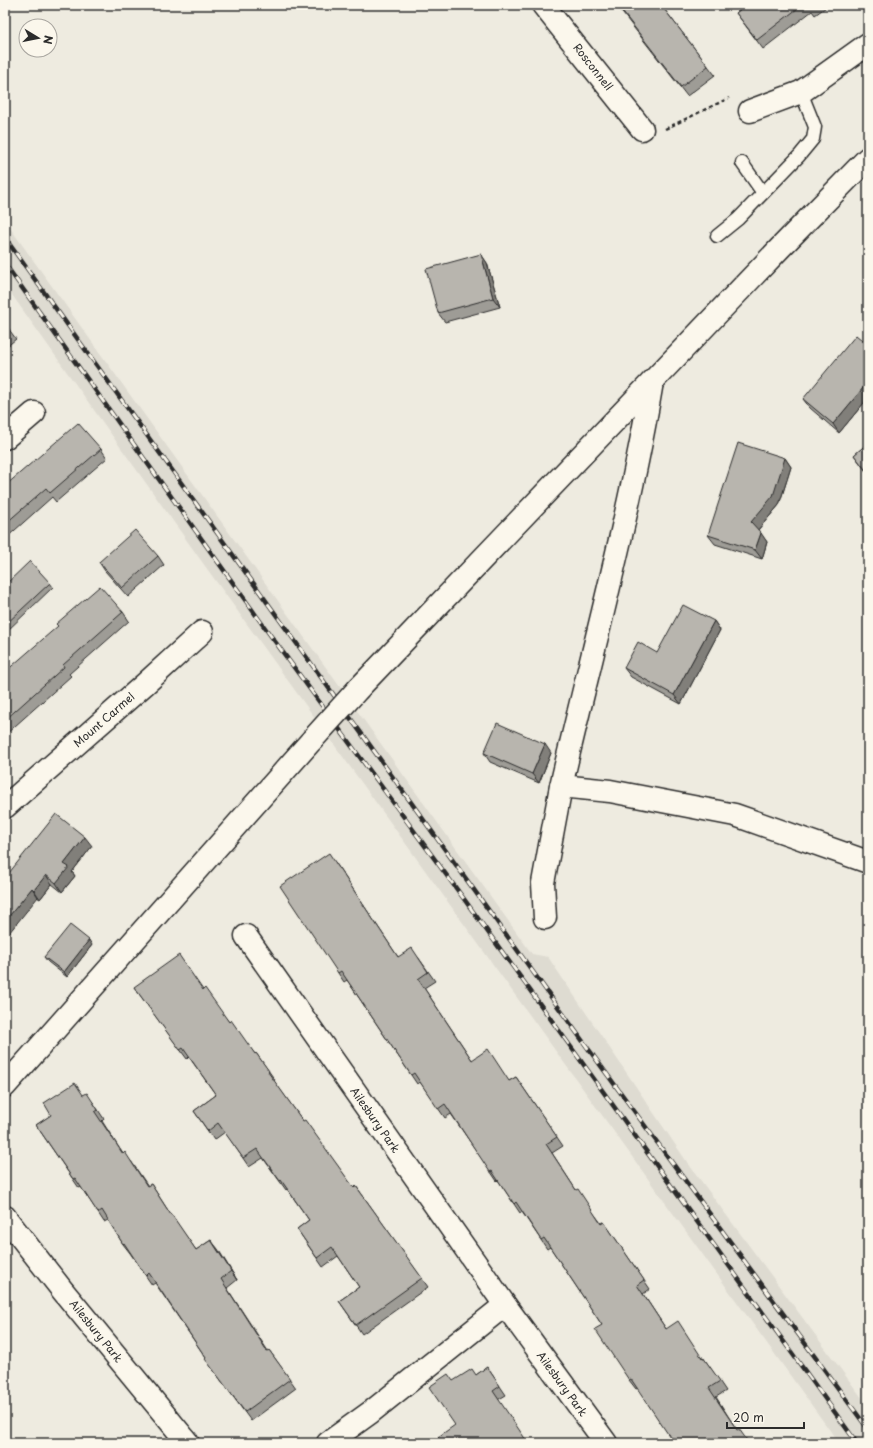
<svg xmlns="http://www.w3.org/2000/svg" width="873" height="1448" font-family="'Playpen Sans',sans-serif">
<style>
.built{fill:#dedbd1}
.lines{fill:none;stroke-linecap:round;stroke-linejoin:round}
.service-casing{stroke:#2b2b2b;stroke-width:15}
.minor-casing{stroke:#2b2b2b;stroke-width:25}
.path{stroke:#2b2b2b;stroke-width:2.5;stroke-dasharray:4 3;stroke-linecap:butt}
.service{stroke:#fbf7ec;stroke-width:12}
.minor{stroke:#fbf7ec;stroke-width:22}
.rail-casing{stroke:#2b2b2b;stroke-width:4.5}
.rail{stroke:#fbf7ec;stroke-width:3;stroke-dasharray:9;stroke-linecap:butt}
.minor-bridge-casing{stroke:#2b2b2b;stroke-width:25;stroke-linecap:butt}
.minor-bridge{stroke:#fbf7ec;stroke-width:22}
.wall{fill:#9e9c96;stroke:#2b2b2b}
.shaded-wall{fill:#817f7a;stroke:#2b2b2b}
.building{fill:#b8b5ae;stroke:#2b2b2b}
.labels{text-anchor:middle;stroke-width:3;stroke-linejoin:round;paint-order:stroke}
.street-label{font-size:11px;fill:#2b2b2b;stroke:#fbf7ec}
</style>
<rect width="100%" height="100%" fill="#eeebe0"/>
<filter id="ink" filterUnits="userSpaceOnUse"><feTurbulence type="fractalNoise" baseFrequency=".025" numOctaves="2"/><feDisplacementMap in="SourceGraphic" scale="8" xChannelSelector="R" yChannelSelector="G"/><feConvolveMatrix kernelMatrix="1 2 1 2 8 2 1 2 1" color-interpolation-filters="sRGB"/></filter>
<g filter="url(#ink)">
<polygon class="built" points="5,221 532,954 548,957 687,1162 868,1406 868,1443 839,1443 205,566 5,285"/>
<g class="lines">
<defs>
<g id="service">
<polyline points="742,163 763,193"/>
<polyline points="717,236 738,219 799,156 813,139 815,127 801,92"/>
</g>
<g id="minor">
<polyline points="543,5 642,129"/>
<polyline points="750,111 801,92 868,44"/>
<polyline points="5,438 34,413"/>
<polyline points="359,688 780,248 868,158"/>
<path d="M561 786C592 652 629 518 652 382"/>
<polyline points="5,807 145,684 202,632"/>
<polyline points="545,918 543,883 561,786 610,791 735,815 868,862"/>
<polyline points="246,936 505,1305 606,1443"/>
<polyline points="5,1086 312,740"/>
<polyline points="5,1217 63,1291 188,1443"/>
<polyline points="328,1443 371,1412 505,1305"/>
</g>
</defs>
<use href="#service" class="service-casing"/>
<use href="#minor" class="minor-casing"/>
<polyline class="path" points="665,129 729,98"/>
<use href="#service" class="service"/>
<use href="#minor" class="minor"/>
<defs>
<g id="rail">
<polyline points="5,238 587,1047 868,1429"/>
<polyline points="5,264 268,632 464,899 857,1443"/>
</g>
</defs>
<use href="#rail" class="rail-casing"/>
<use href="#rail" class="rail"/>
<defs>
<polyline id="minor-bridge" points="312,740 359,688"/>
</defs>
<use href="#minor-bridge" class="minor-bridge-casing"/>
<use href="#minor-bridge" class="minor-bridge"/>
</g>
<g class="wall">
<polygon points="616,5 661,5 715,75 687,96"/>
<polygon points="746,5 829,5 815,15 812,11 763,49 736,13"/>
<polygon points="481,254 487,263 500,307 445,322 438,313"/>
<polygon points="5,324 16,339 5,348"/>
<polygon points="868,345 868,398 839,433 810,408 803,399"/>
<polygon points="868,443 868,474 854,455"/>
<polygon points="101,449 107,458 56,502 52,497 5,539 5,484 6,485"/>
<polygon points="785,458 791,467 779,505 758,530 767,542 762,559 715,544 708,535"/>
<polygon points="158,556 164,565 128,597 105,571 99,562"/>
<polygon points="50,583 53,587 5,633 5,585"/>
<polygon points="123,612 129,621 69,674 71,676 5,735 5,675"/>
<polygon points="714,621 720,630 681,704 631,677 624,668 657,653"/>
<polygon points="484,753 551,753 539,783 490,762"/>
<polygon points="92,846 72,872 75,876 62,892 52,884 40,899 5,878"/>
<polygon points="335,862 398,957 418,957 435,981 424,988 472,1060 509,1081 516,1077 563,1146 552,1153 576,1190 601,1223 604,1222 650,1289 643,1294 666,1329 702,1357 703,1357 726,1391 716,1397 737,1430 749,1443 638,1388 636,1389 629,1380 602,1325 550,1247 547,1249 522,1212 520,1213 498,1180 497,1181 451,1114 445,1118 420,1082 417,1084 347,980 344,982 338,973"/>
<polygon points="92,945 67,977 48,962 44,957"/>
<polygon points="134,987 203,990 255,1054 256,1053 275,1080 274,1081 303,1121 354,1188 356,1186 428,1287 362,1334 339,1301 359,1287 338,1256 323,1267 297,1229 309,1220 287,1189 286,1190 263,1158 249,1167 225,1132 214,1140 194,1111 216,1095 189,1057 187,1059"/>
<polygon points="83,1095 93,1102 104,1119 102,1121 123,1154 131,1161 148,1186 151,1184 171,1215 196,1250 211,1240 237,1280 227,1288 268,1351 269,1350 296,1388 251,1421 212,1368 206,1358 155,1283 152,1285 130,1253 123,1244 108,1220 104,1222 81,1187 79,1188 36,1125"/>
<polygon points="487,1367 506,1395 455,1425 454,1381 476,1375"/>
</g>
<g class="shaded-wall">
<polygon points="481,254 487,263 500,307 493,298"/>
<polygon points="868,382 868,398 839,433 833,424"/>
<polygon points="785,458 791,467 779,505 757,531 751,522"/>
<polygon points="761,533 767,542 762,559 755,550"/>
<polygon points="714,621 720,630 681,704 674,695"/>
<polygon points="545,744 551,753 539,783 532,774"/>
<polygon points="85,837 92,846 72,872 75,876 62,892 56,883 64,864"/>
<polygon points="46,875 52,884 40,899 34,890"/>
<polygon points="32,888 38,897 5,938 5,921"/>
<polygon points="89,940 92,945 67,977 64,972"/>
<polygon points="211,1240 218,1249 237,1280 231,1271"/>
</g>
<g class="building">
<polygon points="617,5 661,5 708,66 681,87"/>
<polygon points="746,5 802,5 757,40 736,13"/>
<polygon points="481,254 493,298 438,313 426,269"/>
<polygon points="5,324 10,330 5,334"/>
<polygon points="856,335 868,345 868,382 833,424 803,399"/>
<polygon points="78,423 101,449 50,493 46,488 5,524 5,484 6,485"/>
<polygon points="738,443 785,458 773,496 751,522 761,533 755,550 708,535"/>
<polygon points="868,443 868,473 854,455"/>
<polygon points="135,530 158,556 122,588 99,562"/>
<polygon points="30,561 50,583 5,625 5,585"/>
<polygon points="100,586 123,612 63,665 64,667 5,720 5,675 7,673 5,672 58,626 56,624"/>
<polygon points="683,605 714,621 674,695 624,668 638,642 657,653"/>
<polygon points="497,723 545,744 532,774 484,753"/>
<polygon points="56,814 85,837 64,864 69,867 56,883 46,875 34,890 32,888 5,921 5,878"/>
<polygon points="329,853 398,957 412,948 428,972 418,979 472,1060 488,1049 509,1081 516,1077 557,1137 546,1144 576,1190 578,1189 601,1224 604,1222 644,1280 637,1285 666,1329 678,1321 702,1358 703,1357 720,1381 709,1388 737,1430 739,1429 749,1443 674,1443 631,1379 629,1380 595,1329 602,1325 544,1238 541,1240 516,1202 514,1204 492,1171 490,1172 445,1104 438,1109 414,1073 411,1075 341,971 338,973 280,886"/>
<polygon points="70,925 89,940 64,972 44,957"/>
<polygon points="179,955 203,990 205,988 229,1022 231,1020 255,1054 256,1053 269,1071 268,1072 303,1121 305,1120 354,1188 356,1186 422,1278 356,1325 339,1301 359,1287 332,1247 317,1258 297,1229 309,1220 281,1180 280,1181 257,1149 243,1158 218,1123 208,1131 194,1111 216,1095 183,1048 180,1050 134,987"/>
<polygon points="75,1083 83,1095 87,1093 98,1110 95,1112 123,1154 125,1152 147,1186 151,1184 171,1215 172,1215 196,1250 211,1240 231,1271 221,1279 267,1351 269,1350 290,1379 245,1412 205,1359 206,1358 149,1273 146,1276 124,1243 123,1244 102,1210 98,1213 75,1178 73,1179 36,1125 51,1115 44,1103"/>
<polygon points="487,1367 500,1386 493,1391 528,1443 443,1443 438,1437 455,1425 429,1387 448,1374 453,1381 472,1369 476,1375"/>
</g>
</g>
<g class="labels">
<g class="street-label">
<text transform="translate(593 67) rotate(52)" y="4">Rosconnell</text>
<text transform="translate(104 720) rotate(-41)" y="4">Mount Carmel</text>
<text transform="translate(375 1120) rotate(55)" y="4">Ailesbury Park</text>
<text transform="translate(96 1331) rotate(51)" y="4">Ailesbury Park</text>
<text transform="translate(562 1384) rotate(54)" y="4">Ailesbury Park</text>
</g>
</g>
<rect width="873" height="1448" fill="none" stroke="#fbf7ec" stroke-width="20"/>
<rect x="10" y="10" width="853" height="1428" fill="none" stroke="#2b2b2b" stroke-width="1.5" filter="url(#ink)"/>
<g transform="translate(38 38) rotate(100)"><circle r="19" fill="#fbf7ec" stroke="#a8a59f"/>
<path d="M0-3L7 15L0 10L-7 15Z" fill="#2b2b2b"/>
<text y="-6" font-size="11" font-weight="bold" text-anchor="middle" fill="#2b2b2b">N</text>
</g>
<path d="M727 1422v6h77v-6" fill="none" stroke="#2b2b2b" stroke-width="2"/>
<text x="733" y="1422" font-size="12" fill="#2b2b2b" stroke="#fbf7ec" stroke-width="3" paint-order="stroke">20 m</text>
</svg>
